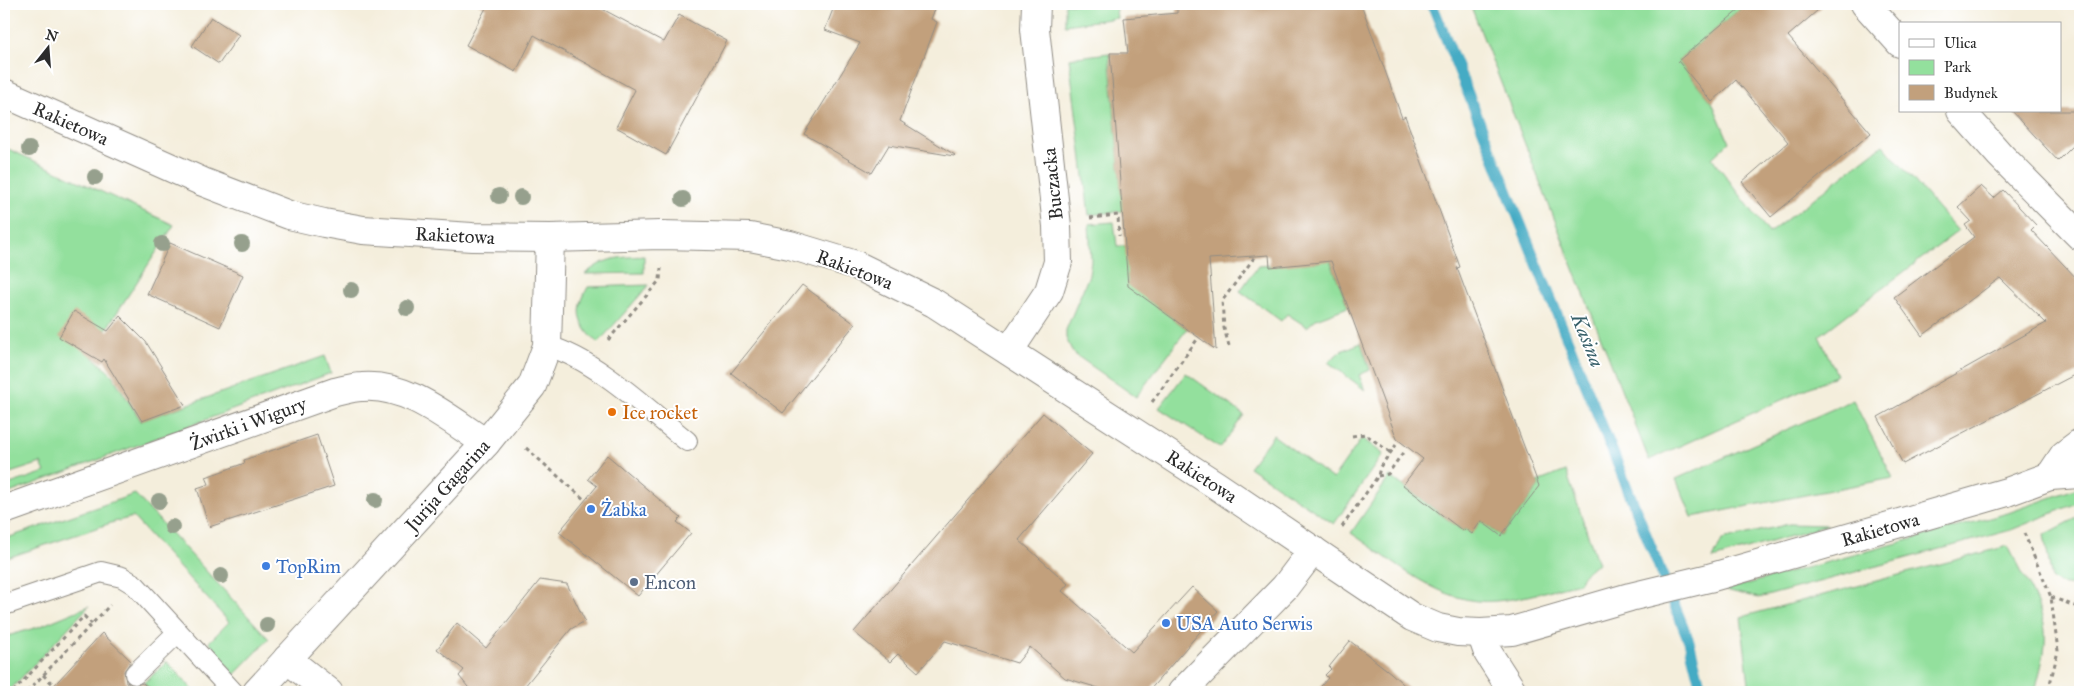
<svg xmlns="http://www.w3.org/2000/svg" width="2084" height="696" font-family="'IM FELL Great Primer',serif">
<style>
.green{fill:#93e09d;stroke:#5f8664}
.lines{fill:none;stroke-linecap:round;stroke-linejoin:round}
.stream{stroke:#44abc4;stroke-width:11}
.building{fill:#c2a07c}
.service-casing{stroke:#908c84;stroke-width:22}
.minor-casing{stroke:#908c84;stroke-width:30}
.tertiary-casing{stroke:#908c84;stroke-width:30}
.path{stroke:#908c84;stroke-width:3;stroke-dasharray:4 4;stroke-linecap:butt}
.service{stroke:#fff;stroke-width:20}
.minor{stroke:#fff;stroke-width:28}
.tertiary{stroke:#fff;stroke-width:28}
.tree{fill:#96a08d}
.food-dot{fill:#e8710a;stroke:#fff;stroke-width:2}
.shop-dot{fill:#3f7fe0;stroke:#fff;stroke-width:2}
.service-dot{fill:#5c6f8a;stroke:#fff;stroke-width:2}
.labels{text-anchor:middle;stroke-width:4;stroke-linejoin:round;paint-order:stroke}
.street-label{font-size:19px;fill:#2b2b2b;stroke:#fff}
.food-label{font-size:19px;fill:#c56008;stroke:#fff;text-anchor:start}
.shop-label{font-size:19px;fill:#366cbe;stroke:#fff;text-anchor:start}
.service-label{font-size:19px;fill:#4e5e75;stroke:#fff;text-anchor:start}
.water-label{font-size:20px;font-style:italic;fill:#355e68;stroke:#fff}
</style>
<rect width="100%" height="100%" fill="#fff"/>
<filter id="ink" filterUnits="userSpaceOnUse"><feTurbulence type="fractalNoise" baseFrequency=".02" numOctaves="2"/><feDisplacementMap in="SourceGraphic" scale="10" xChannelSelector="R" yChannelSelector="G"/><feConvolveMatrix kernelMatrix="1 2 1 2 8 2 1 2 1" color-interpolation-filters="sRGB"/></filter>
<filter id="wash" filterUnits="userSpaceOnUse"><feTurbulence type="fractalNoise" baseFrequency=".0096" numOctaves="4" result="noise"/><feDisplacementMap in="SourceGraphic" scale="20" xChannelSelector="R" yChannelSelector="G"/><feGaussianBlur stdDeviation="1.12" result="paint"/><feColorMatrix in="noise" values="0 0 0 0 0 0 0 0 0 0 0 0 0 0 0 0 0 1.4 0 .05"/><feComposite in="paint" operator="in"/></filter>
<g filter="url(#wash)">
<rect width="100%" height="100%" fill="#f4eedc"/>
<g class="green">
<polygon points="1065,4 1115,4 1117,18 1065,25"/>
<polygon points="1470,4 1746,4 1678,61 1712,102 1729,142 1712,158 1769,233 1883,145 1958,231 1819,336 1837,375 1649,460"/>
<polygon points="1109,53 1123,211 1089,215 1069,58"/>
<polygon points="4,147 174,225 90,354 112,375 141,421 325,356 331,373 4,495 4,486 45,472 41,463 4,475"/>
<polygon points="1114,222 1117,246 1125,246 1144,297 1187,329 1136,397 1073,353 1066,338 1066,330 1089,275 1091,260 1089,224"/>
<path d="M644 256V273L585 274C608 256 617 258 644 256Z"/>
<polygon points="1329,257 1348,307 1316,319 1307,327 1287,314 1281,321 1240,291 1258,266 1319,262"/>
<path d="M649 285 598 343C578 325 575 310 588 287Z"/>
<polygon points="1361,343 1370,370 1359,375 1365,390 1328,362 1341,351"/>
<polygon points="1186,373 1244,415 1220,448 1159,408"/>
<polygon points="1853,400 1893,478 1692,517 1676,479"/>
<polygon points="1273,435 1333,479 1362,438 1383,454 1334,524 1249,467"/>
<path d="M1566 471 1598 564C1588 568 1583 574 1579 583 1552 589 1524 599 1496 601 1443 607 1393 561 1351 533L1390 476 1463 531 1465 529 1472 533 1481 521 1501 536 1539 486 1537 482Z"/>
<polygon points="2080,487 2080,502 2011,530 1759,598 1725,590 2008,513"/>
<polygon points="135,494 269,639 234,675 209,642 229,622 133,517 114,522 4,559 4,539"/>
<polygon points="2077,518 2080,520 2080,587 2059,584 2052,579 2044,535"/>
<polygon points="1789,524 1828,525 1713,559 1722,540"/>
<path d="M2008 546C2019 569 2043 607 2045 631 2047 651 2039 673 2035 692H1750L1741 617Z"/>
<polygon points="89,606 8,692 4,692 4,637 38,627"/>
<polygon points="167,662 195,692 153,692 144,683"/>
</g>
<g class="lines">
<polyline class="stream" points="1432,4 1689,641 1702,692"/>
</g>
<g id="blocks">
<g class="building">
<polygon points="478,4 593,4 664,42 679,15 727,41 666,155 616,127 635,90 534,35 516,72 466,45 486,8"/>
<polygon points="835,4 937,4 931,19 937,22 900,121 955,155 954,156 889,145 872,173 804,134 860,43 825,30"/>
<polygon points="1177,4 1361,4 1402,118 1405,116 1460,267 1457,268 1539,486 1501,536 1481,521 1472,534 1465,529 1463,531 1403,485 1423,459 1397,439 1331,261 1270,267 1269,255 1209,259 1216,350 1128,286 1110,53 1128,53 1124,18 1177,13"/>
<polygon points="1746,4 1825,4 1788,36 1871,133 1771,217 1742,182 1788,142 1736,80 1712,102 1678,61"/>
<polygon points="211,17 239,35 219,64 192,46"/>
<polygon points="2012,111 2080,111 2080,139 2058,161"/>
<polygon points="1981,186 1994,198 2003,190 2036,225 2031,230 2080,282 2080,372 1903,464 1878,417 2046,323 2000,278 1922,336 1894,297 1974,237 1965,225 1971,221 1958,207"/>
<polygon points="170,243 243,275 220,327 147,294"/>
<polygon points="802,285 855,324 783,413 731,373"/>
<polygon points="74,311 108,331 120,316 146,342 185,405 142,421 104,359 102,362 59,337"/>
<polygon points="1043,413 1092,454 1019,540 1068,584 1062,591 1132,652 1192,587 1218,611 1148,692 1112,692 1065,678 1030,647 1017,663 945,641 918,672 898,654 890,662 854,632"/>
<polygon points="317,435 334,486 209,527 197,488 209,484 206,477 245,463 244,460"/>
<polygon points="607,455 681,518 677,522 691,533 638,596 559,532 597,486 588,479"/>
<polygon points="540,580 567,584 585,621 571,629 520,692 472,692 459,676 464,670 437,649 457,623 486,648"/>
<polygon points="102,633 131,661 124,671 126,682 132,686 143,683 153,692 48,692"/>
<polygon points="1350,641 1391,673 1412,692 1316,692 1328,678 1325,675 1331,669 1329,667"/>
</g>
</g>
</g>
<g filter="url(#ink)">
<use href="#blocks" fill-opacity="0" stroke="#908c84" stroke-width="1"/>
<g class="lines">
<defs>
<g id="service">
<path d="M547 346C596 359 648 410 687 441"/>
<polyline points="4,605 101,572 122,577 135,585 233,692"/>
<polyline points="135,674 177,633"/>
</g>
<g id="minor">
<polyline points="1865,4 1900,43"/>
<polyline points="1961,111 2000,155 2080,236"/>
<polyline points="1009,351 1049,291 1058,262 1057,226 1035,29 1036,4"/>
<path d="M4 510 335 392C344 390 353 387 362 387 408 383 450 420 486 443"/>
<polyline points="1481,633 1488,653 1513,692"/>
<polyline points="287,659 329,692"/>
<polyline points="257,692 486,443 532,386 547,346 550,238"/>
<polyline points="1182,692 1285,587 1313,550"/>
</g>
<g id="tertiary">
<polyline points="4,93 203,182 289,215 324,223 363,230 472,237 550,238 661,235 750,237 790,245 856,265 934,303 1216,485 1412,617 1438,628 1458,632 1481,633 1512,631 1630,597 1709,578 2007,492 2050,476 2080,474"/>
<polyline points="2050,476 2064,455 2080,443"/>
</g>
</defs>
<use href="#service" class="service-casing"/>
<use href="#minor" class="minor-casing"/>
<use href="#tertiary" class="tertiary-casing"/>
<g class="path">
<polyline points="1090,218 1118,215 1119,236"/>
<polyline points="608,340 660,280 661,268"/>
<polyline points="1229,346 1224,328 1222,301 1254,258"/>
<polyline points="1152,402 1199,337"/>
<polyline points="1352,436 1365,434 1391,453"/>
<polyline points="526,448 585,500"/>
<polyline points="1378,476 1388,474 1404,451"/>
<polyline points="1342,527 1378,476 1380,467 1396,445"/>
<polyline points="2024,533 2051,597 2058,651 2048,692"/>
<polyline points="2051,597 2080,608"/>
<polyline points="43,675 53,684"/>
<polyline points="13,692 84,616 92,624"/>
<polyline points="27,692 110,605"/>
</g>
<use href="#service" class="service"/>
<use href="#minor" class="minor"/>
<use href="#tertiary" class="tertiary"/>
</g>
<g class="tree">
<circle cx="29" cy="149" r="8"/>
<circle cx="95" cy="177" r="8"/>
<circle cx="499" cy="196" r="8"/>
<circle cx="521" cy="197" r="8"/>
<circle cx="683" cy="199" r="8"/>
<circle cx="162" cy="244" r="8"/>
<circle cx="242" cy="244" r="8"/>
<circle cx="351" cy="290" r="8"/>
<circle cx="407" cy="308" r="8"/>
<circle cx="375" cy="500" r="8"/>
<circle cx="159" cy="501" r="8"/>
<circle cx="172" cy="527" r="8"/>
<circle cx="221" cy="576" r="8"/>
<circle cx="267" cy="625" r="8"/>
</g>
</g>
<circle class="food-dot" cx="612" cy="412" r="5"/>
<g class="shop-dot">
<circle cx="591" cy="509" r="5"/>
<circle cx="266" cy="566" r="5"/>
<circle cx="1166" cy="623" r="5"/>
</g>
<circle class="service-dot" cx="634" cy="582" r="5"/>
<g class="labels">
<g class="street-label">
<text transform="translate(71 123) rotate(24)" y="7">Rakietowa</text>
<text transform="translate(1052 184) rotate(-96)" y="7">Buczacka</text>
<text transform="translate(455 235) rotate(3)" y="7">Rakietowa</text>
<text transform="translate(855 269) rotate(21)" y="7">Rakietowa</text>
<text transform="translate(248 423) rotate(-20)" y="7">Żwirki i Wigury</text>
<text transform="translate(1202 476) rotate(33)" y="7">Rakietowa</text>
<text transform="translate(447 485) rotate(-48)" y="7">Jurija Gagarina</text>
<text transform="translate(1880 529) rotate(-16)" y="7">Rakietowa</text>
</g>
<g class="food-label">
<text x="622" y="419">Ice rocket</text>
</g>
<g class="shop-label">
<text x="601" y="516">Żabka</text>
<text x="276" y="573">TopRim</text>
<text x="1176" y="630">USA Auto Serwis</text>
</g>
<g class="service-label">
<text x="644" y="589">Encon</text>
</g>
<g class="water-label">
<text transform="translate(1588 340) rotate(68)" y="7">Kasina</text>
</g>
</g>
<rect width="2084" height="696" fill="none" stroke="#fff" stroke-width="20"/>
<rect x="1899" y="22" width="162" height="90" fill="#ffffff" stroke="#aaaaaa"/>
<rect x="1909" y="39" width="25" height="8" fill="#ffffff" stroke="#aaaaaa"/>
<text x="1944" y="48" font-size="15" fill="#2b2b2b">Ulica</text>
<rect x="1909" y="60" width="25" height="15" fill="#93e09d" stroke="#aaaaaa"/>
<text x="1944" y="72" font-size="15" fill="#2b2b2b">Park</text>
<rect x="1909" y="85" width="25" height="15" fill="#c2a07c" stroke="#aaaaaa"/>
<text x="1944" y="98" font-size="15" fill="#2b2b2b">Budynek</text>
<g transform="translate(48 48) rotate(17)" stroke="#ffffff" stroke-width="4" paint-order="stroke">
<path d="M0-4L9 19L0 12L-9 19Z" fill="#2b2b2b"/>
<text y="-8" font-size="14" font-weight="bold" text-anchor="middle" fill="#2b2b2b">N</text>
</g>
</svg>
